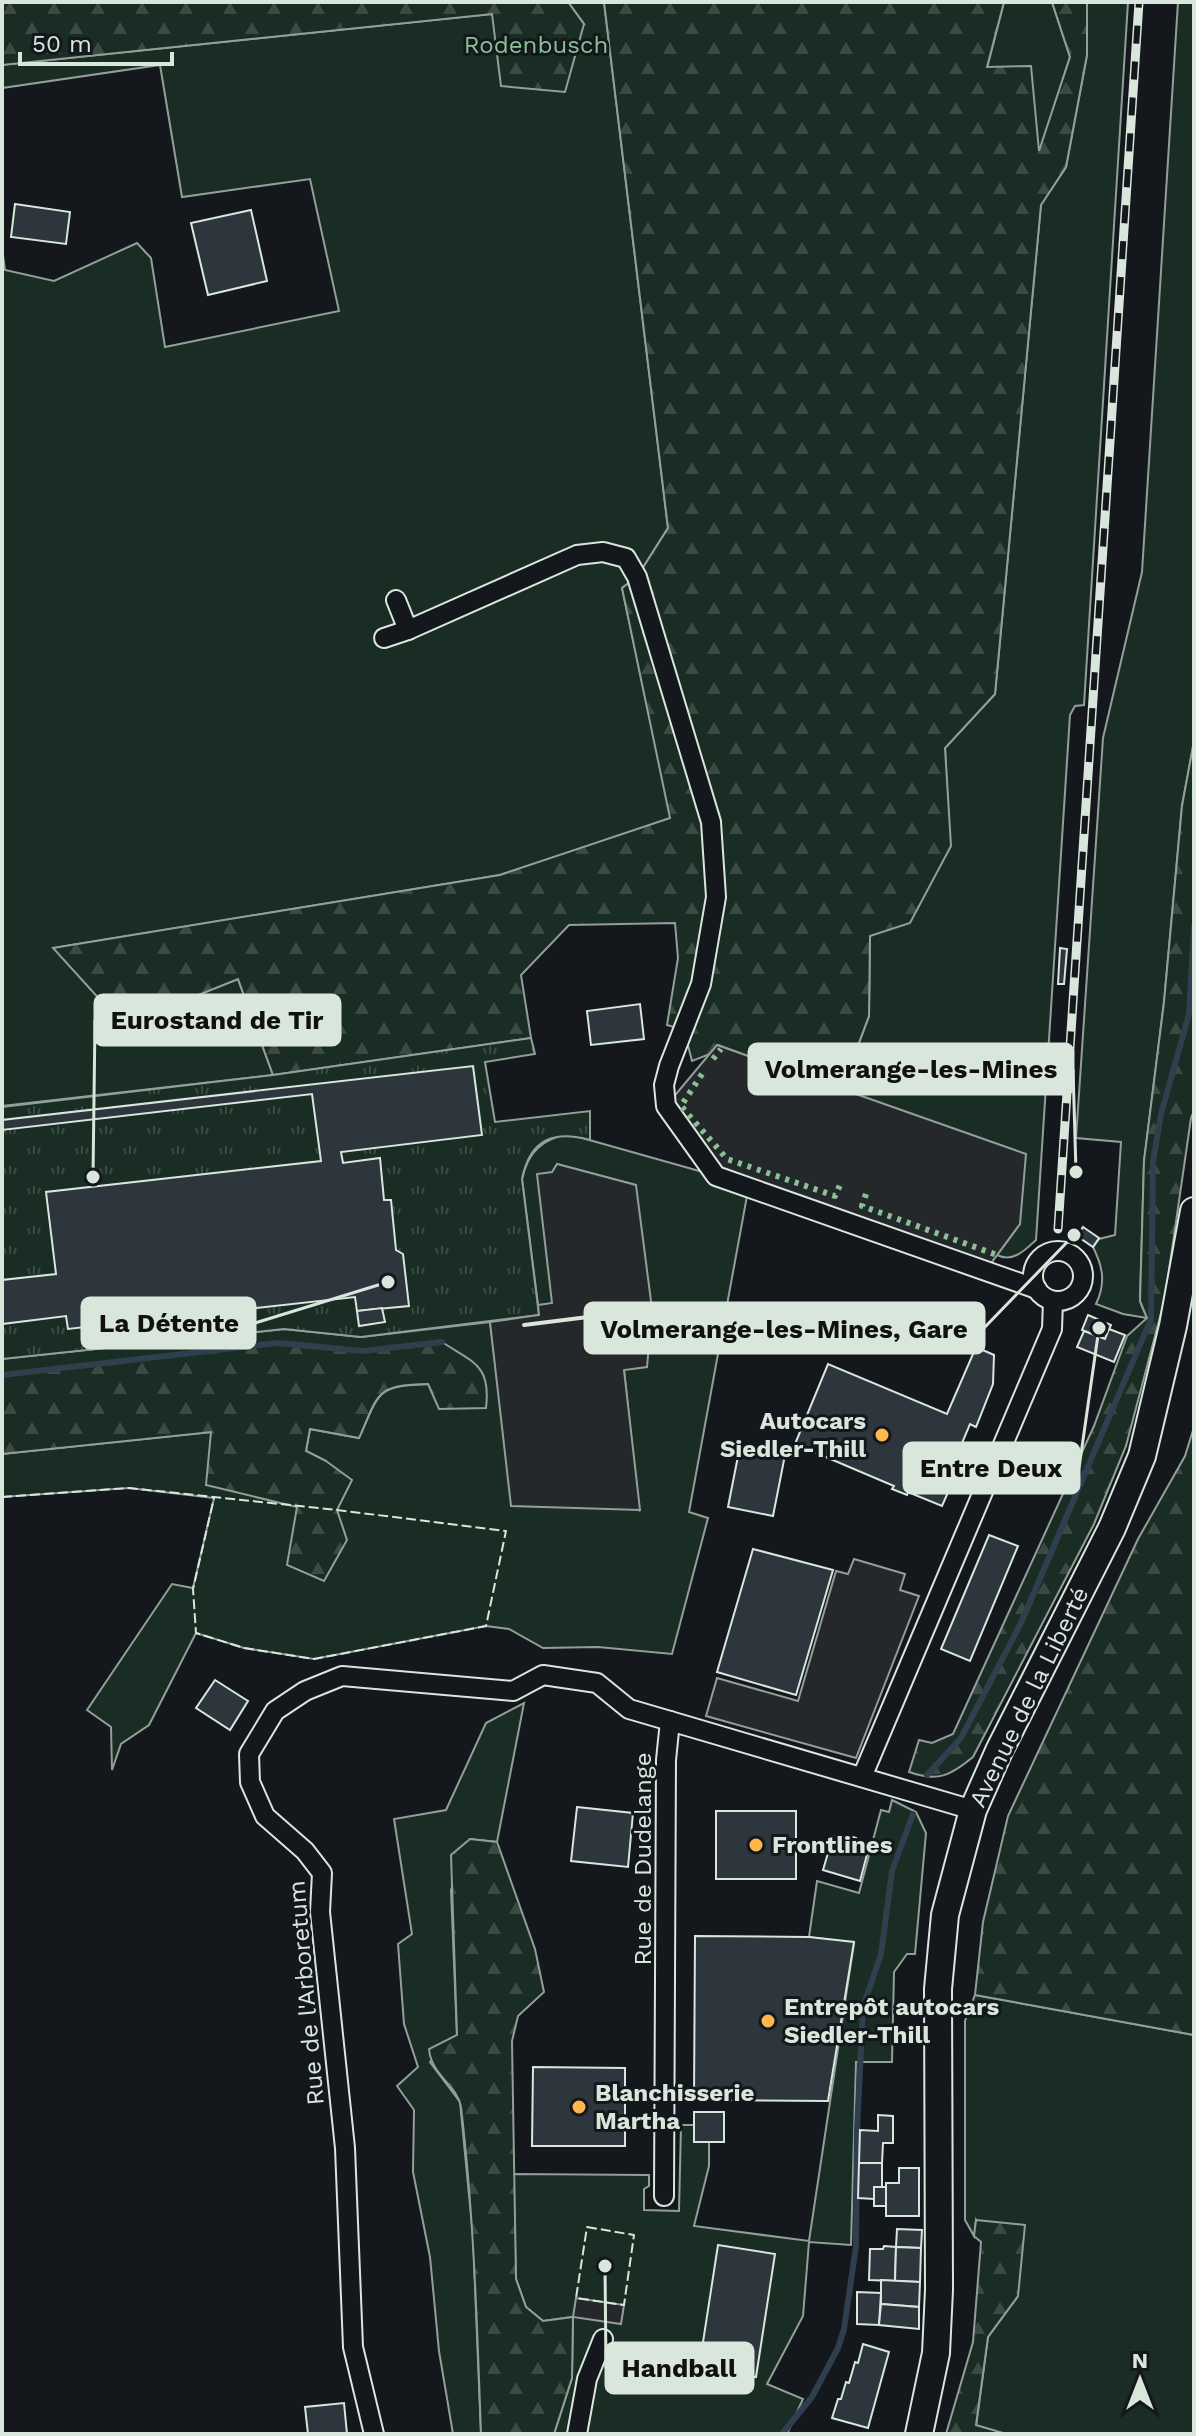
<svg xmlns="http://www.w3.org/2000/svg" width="1196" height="2436" font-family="'Work Sans',sans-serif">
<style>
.green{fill:#1a2d24;stroke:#939e99;stroke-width:2}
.forest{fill:url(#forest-firs);stroke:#939e99;stroke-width:2}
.park{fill:url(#park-tufts);stroke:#939e99;stroke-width:2}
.parking{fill:#24282b;stroke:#939e99;stroke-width:2}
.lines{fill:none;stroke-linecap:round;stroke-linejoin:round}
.stream{stroke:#2f3f4d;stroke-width:6}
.building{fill:#2c363c;stroke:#d8e6dc;stroke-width:2}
.street-casing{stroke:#d8e6dc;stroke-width:22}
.secondary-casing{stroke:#d8e6dc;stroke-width:30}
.street{stroke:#14181c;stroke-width:18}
.secondary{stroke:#14181c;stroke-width:26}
.rail-casing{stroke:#d8e6dc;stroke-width:9}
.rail{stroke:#14181c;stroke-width:6;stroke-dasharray:18;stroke-linecap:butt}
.hedge{stroke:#8ac095;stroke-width:6;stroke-dasharray:4 6;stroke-linecap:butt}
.fence{stroke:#d8e6dc;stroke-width:2;stroke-dasharray:10 4;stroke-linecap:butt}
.wall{stroke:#d8e6dc;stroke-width:4}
.poi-dot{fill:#ffb74d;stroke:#14181c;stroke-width:3}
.labels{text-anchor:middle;stroke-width:6;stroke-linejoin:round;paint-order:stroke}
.park-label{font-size:24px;fill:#8ac095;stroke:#14181c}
.poi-label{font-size:24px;font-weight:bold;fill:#d8e6dc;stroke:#14181c;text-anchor:start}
.street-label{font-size:24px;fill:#d8e6dc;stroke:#14181c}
.leader{fill:none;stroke:#d8e6dc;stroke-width:3}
.callout-dot{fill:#d8e6dc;stroke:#14181c;stroke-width:3}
.callout{fill:#d8e6dc;stroke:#d8e6dc;stroke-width:3}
.callout-label{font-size:26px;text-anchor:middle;font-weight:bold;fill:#111}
</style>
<defs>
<pattern id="forest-firs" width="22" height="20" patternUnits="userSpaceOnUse" patternTransform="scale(2)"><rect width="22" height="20" fill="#1a2d24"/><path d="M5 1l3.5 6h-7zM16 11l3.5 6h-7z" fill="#3b4b43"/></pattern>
<pattern id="park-tufts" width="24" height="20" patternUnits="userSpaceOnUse" patternTransform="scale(2)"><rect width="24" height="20" fill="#1a2d24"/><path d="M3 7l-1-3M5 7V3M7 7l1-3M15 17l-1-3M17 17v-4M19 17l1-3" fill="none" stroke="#3b4b43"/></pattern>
</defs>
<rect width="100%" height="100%" fill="#14181c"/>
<g class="green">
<polygon points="568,2 604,2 668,528 637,577 622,588 671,819 500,875 54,948 123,1025 238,979 273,1075 2,1106 2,248 5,270 54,281 137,243 151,258 165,347 339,311 310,179 182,197 160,65 2,88 2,65 492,14 584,24"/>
<polygon points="1004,2 1052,2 1070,57 1039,153 987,68"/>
<path d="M1087 2H1128L1084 705 1075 706 1070 715 1036 1240C1025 1250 1013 1263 997 1255L1020 1224 826 1085 851 1064 869 1016 870 936 950 846 945 748 995 694 1041 204 1066 167 1087 55Z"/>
<path d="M1178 2H1194V741L1182 806 1164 1002 1144 1161 1140 1301 1147 1318 1123 1314 1096 1304C1106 1283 1103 1267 1093 1247L1099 1239 1115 1235 1121 1142 1076 1138 1103 738 1142 572Z"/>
<path d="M568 1134 749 1185 689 1512 708 1518 672 1654 598 1647 543 1648 509 1629 486 1626 314 1659 244 1648 196 1633 149 1725 121 1744 112 1770 111 1727 87 1710 172 1584 193 1588 214 1498 129 1488 2 1497V1454L212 1432 337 1510 326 1461 306 1451 310 1429 359 1438C380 1392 375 1386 428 1384L441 1342 363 1351 277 1343 2 1375V1359L284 1329 361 1337 490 1322 500 1404 639 1510 624 1370 636 1185 557 1164 552 1304 538 1305 522 1179C528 1152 542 1139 568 1134Z"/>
<polygon points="524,1703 497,1842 470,1839 451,1890 457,2035 430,2062 460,2102 473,2236 481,2434 453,2434 439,2351 430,2257 413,2172 414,2110 397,2086 418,2067 404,2024 398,1944 412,1934 394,1819 446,1810 486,1723"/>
<polygon points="892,1800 916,1812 926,1833 915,1954 907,1954 894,1972 892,2062 856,2062 851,2245 809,2242 803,2316 767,2384 803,2399 787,2434 554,2434 572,2378 573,2317 543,2321 526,2307 516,2279 513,2174 649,2175 649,2186 644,2189 644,2210 679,2211 681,2125 694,2125 694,2142 709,2142 709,2166 694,2226 809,2241 854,1943 809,1937 817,1881 859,1893 881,1810 889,1812"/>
<polygon points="975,1995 1194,2035 1194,2434 1003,2434 976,2426 988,2337 1018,2296 976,2220 974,2236 965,2220 965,2021"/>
</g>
<g class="forest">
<polygon points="2,2 568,2 584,24 565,92 501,86 492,14 2,65"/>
<polygon points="604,2 1004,2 987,67 1031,66 1039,151 1070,57 1052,2 1087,2 1087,55 1066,167 1041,205 995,694 945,748 951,846 910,923 870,936 869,1016 851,1064 826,1085 718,1045 710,1054 692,1061 684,1030 667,1025 678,958 675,923 569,925 521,975 531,1038 273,1075 238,979 123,1025 53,948 500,875 670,818 622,588 637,577 668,528"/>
<path d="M1194 741V1111L1191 1118 1165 1298 1126 1446 1094 1524 973 1757C950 1776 938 1782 909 1772L919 1740 932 1743 953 1734 1094 1426 1127 1336 1147 1318 1140 1301 1144 1161 1164 1002 1182 806Z"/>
<path d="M442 1342C474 1363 491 1365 486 1408L439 1409 428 1384C375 1385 379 1393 359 1438L310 1429 306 1451 326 1461 352 1480 337 1510 347 1540 324 1581 287 1565 297 1507 206 1485 211 1432 2 1454V1375L278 1343 363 1351Z"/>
<polygon points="1194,1427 1194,2035 975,1995 983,1922 1008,1816 1138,1539 1185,1456"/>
<path d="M470 1839 497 1842 535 1949 544 1992 518 2016 512 2041 516 2279 526 2307 543 2321 573 2317 572 2378 554 2434H481C477 2325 474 2216 461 2107 458 2086 431 2075 429 2049L457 2035 451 1855Z"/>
<polygon points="976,2220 1025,2225 1018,2296 988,2337 976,2425 1003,2433 946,2434 973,2342 981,2242 974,2236"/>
</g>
<path class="park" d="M531 1038 535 1054 485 1062 495 1122 590 1111V1140C554 1130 530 1139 522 1179L539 1315 361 1337 284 1329 2 1359V1107L273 1075Z"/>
<g class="parking">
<polygon points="717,1045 1026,1154 1020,1224 986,1270 716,1176 666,1106"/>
<polygon points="557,1164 636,1185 652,1309 647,1367 624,1370 640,1510 511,1506 490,1322 539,1315 538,1305 552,1303 537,1174 552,1172"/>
<polygon points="854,1559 905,1574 900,1590 919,1596 856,1758 706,1716 717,1678 798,1701 836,1571 848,1574"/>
<polygon points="576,2298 624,2305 621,2324 573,2317"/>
</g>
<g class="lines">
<g class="stream">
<polyline points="2,1375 278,1343 363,1351 442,1342"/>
<polyline points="927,1775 961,1738 1021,1623 1151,1319 1153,1162 1161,1114 1189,1014 1194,927"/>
<polyline points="782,2434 812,2397 838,2348 844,2329 856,2246 857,2131 863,2007 881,1954 892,1871 913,1814"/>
</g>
</g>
<g class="building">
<polygon points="15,204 70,212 66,244 11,237"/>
<polygon points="251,210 267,281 208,295 191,223"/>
<polygon points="1060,948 1067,949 1064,984 1058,984"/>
<polygon points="640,1004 644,1039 591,1045 587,1011"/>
<polygon points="473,1066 482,1135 341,1152 343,1163 380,1158 384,1200 391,1200 396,1250 403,1254 409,1306 357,1311 355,1297 68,1329 66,1316 2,1324 2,1280 56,1274 46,1192 321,1161 312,1094 2,1130 2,1120"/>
<polygon points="1083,1227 1099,1238 1093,1247 1077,1236"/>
<polygon points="382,1308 385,1322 359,1326 357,1311"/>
<polygon points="1088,1315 1111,1325 1105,1339 1082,1330"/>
<polygon points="1109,1329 1125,1335 1114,1362 1077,1347 1084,1331 1105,1339"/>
<polygon points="976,1347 994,1355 993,1384 976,1427 970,1424 951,1469 957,1472 942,1506 908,1492 907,1495 892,1489 894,1486 795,1444 828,1364 947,1414"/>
<polygon points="740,1446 785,1455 773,1516 728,1507"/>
<polygon points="989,1535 1018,1546 970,1661 941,1649"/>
<polygon points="753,1549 833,1570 796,1695 717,1672"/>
<polygon points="215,1680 248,1701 230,1730 196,1708"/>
<polygon points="577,1807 633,1813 628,1867 571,1861"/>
<rect x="716" y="1811" width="80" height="68"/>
<polygon points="833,1836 848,1840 849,1836 856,1838 855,1842 869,1847 860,1881 823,1870"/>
<polygon points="695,1936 809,1937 854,1942 828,2101 694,2100"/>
<polygon points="533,2067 625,2068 625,2146 532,2146"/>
<rect x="694" y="2112" width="30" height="30"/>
<polygon points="878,2115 893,2116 893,2143 883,2143 882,2163 859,2163 860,2130 878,2131"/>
<polygon points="859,2163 882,2163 882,2187 874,2187 874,2199 858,2198"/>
<polygon points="899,2168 919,2168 919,2216 886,2216 886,2183 899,2183"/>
<rect x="874" y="2187" width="12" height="19"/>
<polygon points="897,2229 922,2230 921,2248 896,2247"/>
<polygon points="718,2245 775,2254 756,2377 699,2368"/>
<polygon points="884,2246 896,2247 895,2281 869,2280 870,2249 883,2249"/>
<polygon points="896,2247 921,2248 920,2282 895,2281"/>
<polygon points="881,2280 920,2282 919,2307 881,2304"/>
<polygon points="857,2292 881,2293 879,2325 857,2324"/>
<polygon points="881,2304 919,2307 919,2329 879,2325"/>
<polygon points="863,2344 889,2352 868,2428 832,2418 838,2399 841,2399 846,2382 849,2383 855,2362 858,2363"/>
<polygon points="344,2403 347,2434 308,2434 305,2407"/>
</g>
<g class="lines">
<defs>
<g id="street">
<polyline points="396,600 408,630 577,555 603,552 626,558 637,577 711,822 716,897 701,984 669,1066 664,1085 666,1106 716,1176 1037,1289"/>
<polyline points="384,638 408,630"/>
<circle cx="1058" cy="1276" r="25"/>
<polyline points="862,1777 1052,1329 1053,1301"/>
<polyline points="664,2196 666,1760 670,1721 973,1810"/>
<polyline points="374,2434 353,2347 345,2148 320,1912 322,1873 305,1851 265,1816 250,1782 249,1754 275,1711 305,1691 342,1676 513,1691 543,1675 597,1683 629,1709 670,1721"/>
<polyline points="577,2434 587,2379 603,2339"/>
</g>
<polyline id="secondary" points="919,2434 936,2353 939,2290 938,1989 945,1915 973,1810 999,1751 1112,1528 1142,1456 1173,1326 1194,1211"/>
</defs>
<use href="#street" class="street-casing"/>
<use href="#secondary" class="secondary-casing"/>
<use href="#street" class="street"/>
<use href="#secondary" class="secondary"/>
<defs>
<polyline id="rail" points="1058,1229 1139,2"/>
</defs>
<use href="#rail" class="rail-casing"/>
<use href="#rail" class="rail"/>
<g class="hedge">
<polyline points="713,1059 721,1049"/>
<polyline points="702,1074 681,1106 727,1159 835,1196 840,1185"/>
<polyline points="866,1194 862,1206 997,1255"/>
</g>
<g class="fence">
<polyline points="2,1497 129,1488 337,1510 506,1531 486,1626 314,1659 244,1648 196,1633 193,1589 214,1498"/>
<polygon points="587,2227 634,2235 624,2305 576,2298"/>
</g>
<polyline class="wall" points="524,1325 652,1309"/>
</g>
<g class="poi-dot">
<circle cx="882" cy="1435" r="8"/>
<circle cx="756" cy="1845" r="8"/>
<circle cx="768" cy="2021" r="8"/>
<circle cx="579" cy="2107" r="8"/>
</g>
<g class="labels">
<g class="park-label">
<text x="536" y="53">Rodenbusch</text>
</g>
<g class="poi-label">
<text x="866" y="1429" text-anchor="end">Autocars<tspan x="866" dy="28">Siedler-Thill</tspan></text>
<text x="772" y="1853">Frontlines</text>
<text x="784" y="2015">Entrepôt autocars<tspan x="784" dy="28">Siedler-Thill</tspan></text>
<text x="595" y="2101">Blanchisserie<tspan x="595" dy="28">Martha</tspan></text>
</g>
<g class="street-label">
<text transform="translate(1029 1697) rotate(-64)" y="8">Avenue de la Liberté</text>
<text transform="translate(643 1859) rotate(-90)" y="8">Rue de Dudelange</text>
<text transform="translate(306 1993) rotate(-95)" y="8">Rue de l'Arboretum</text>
</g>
</g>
<path class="leader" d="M93 1177L95 1020M1076 1172L1073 1069M388 1282L255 1323M1074 1235L984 1328M1099 1328L1079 1468M605 2266L606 2368"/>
<g class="callout-dot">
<circle cx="93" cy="1177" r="8"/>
<circle cx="1076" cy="1172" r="8"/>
<circle cx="388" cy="1282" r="8"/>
<circle cx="1074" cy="1235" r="8"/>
<circle cx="1099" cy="1328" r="8"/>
<circle cx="605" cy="2266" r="8"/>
</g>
<g class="callout">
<rect x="95" y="995" width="245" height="50" rx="8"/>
<rect x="749" y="1044" width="324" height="50" rx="8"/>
<rect x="82" y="1298" width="173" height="50" rx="8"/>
<rect x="585" y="1303" width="399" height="50" rx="8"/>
<rect x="904" y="1443" width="175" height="50" rx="8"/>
<rect x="606" y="2343" width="147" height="50" rx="8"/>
</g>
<g class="callout-label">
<text x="217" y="1029">Eurostand de Tir</text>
<text x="911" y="1078">Volmerange-les-Mines</text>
<text x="169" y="1332">La Détente</text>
<text x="784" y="1338">Volmerange-les-Mines, Gare</text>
<text x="991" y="1477">Entre Deux</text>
<text x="679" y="2377">Handball</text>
</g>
<rect width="1196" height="2436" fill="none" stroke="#d8e6dc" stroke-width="8"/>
<g transform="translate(1140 2380)" stroke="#14181c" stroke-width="6" paint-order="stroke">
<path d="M0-6L14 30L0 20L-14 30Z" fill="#d8e6dc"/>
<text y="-12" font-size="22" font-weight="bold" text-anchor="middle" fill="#d8e6dc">N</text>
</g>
<path d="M20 52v12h152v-12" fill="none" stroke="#d8e6dc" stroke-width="4"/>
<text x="32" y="52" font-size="24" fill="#d8e6dc" stroke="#14181c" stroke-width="6" paint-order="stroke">50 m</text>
</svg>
